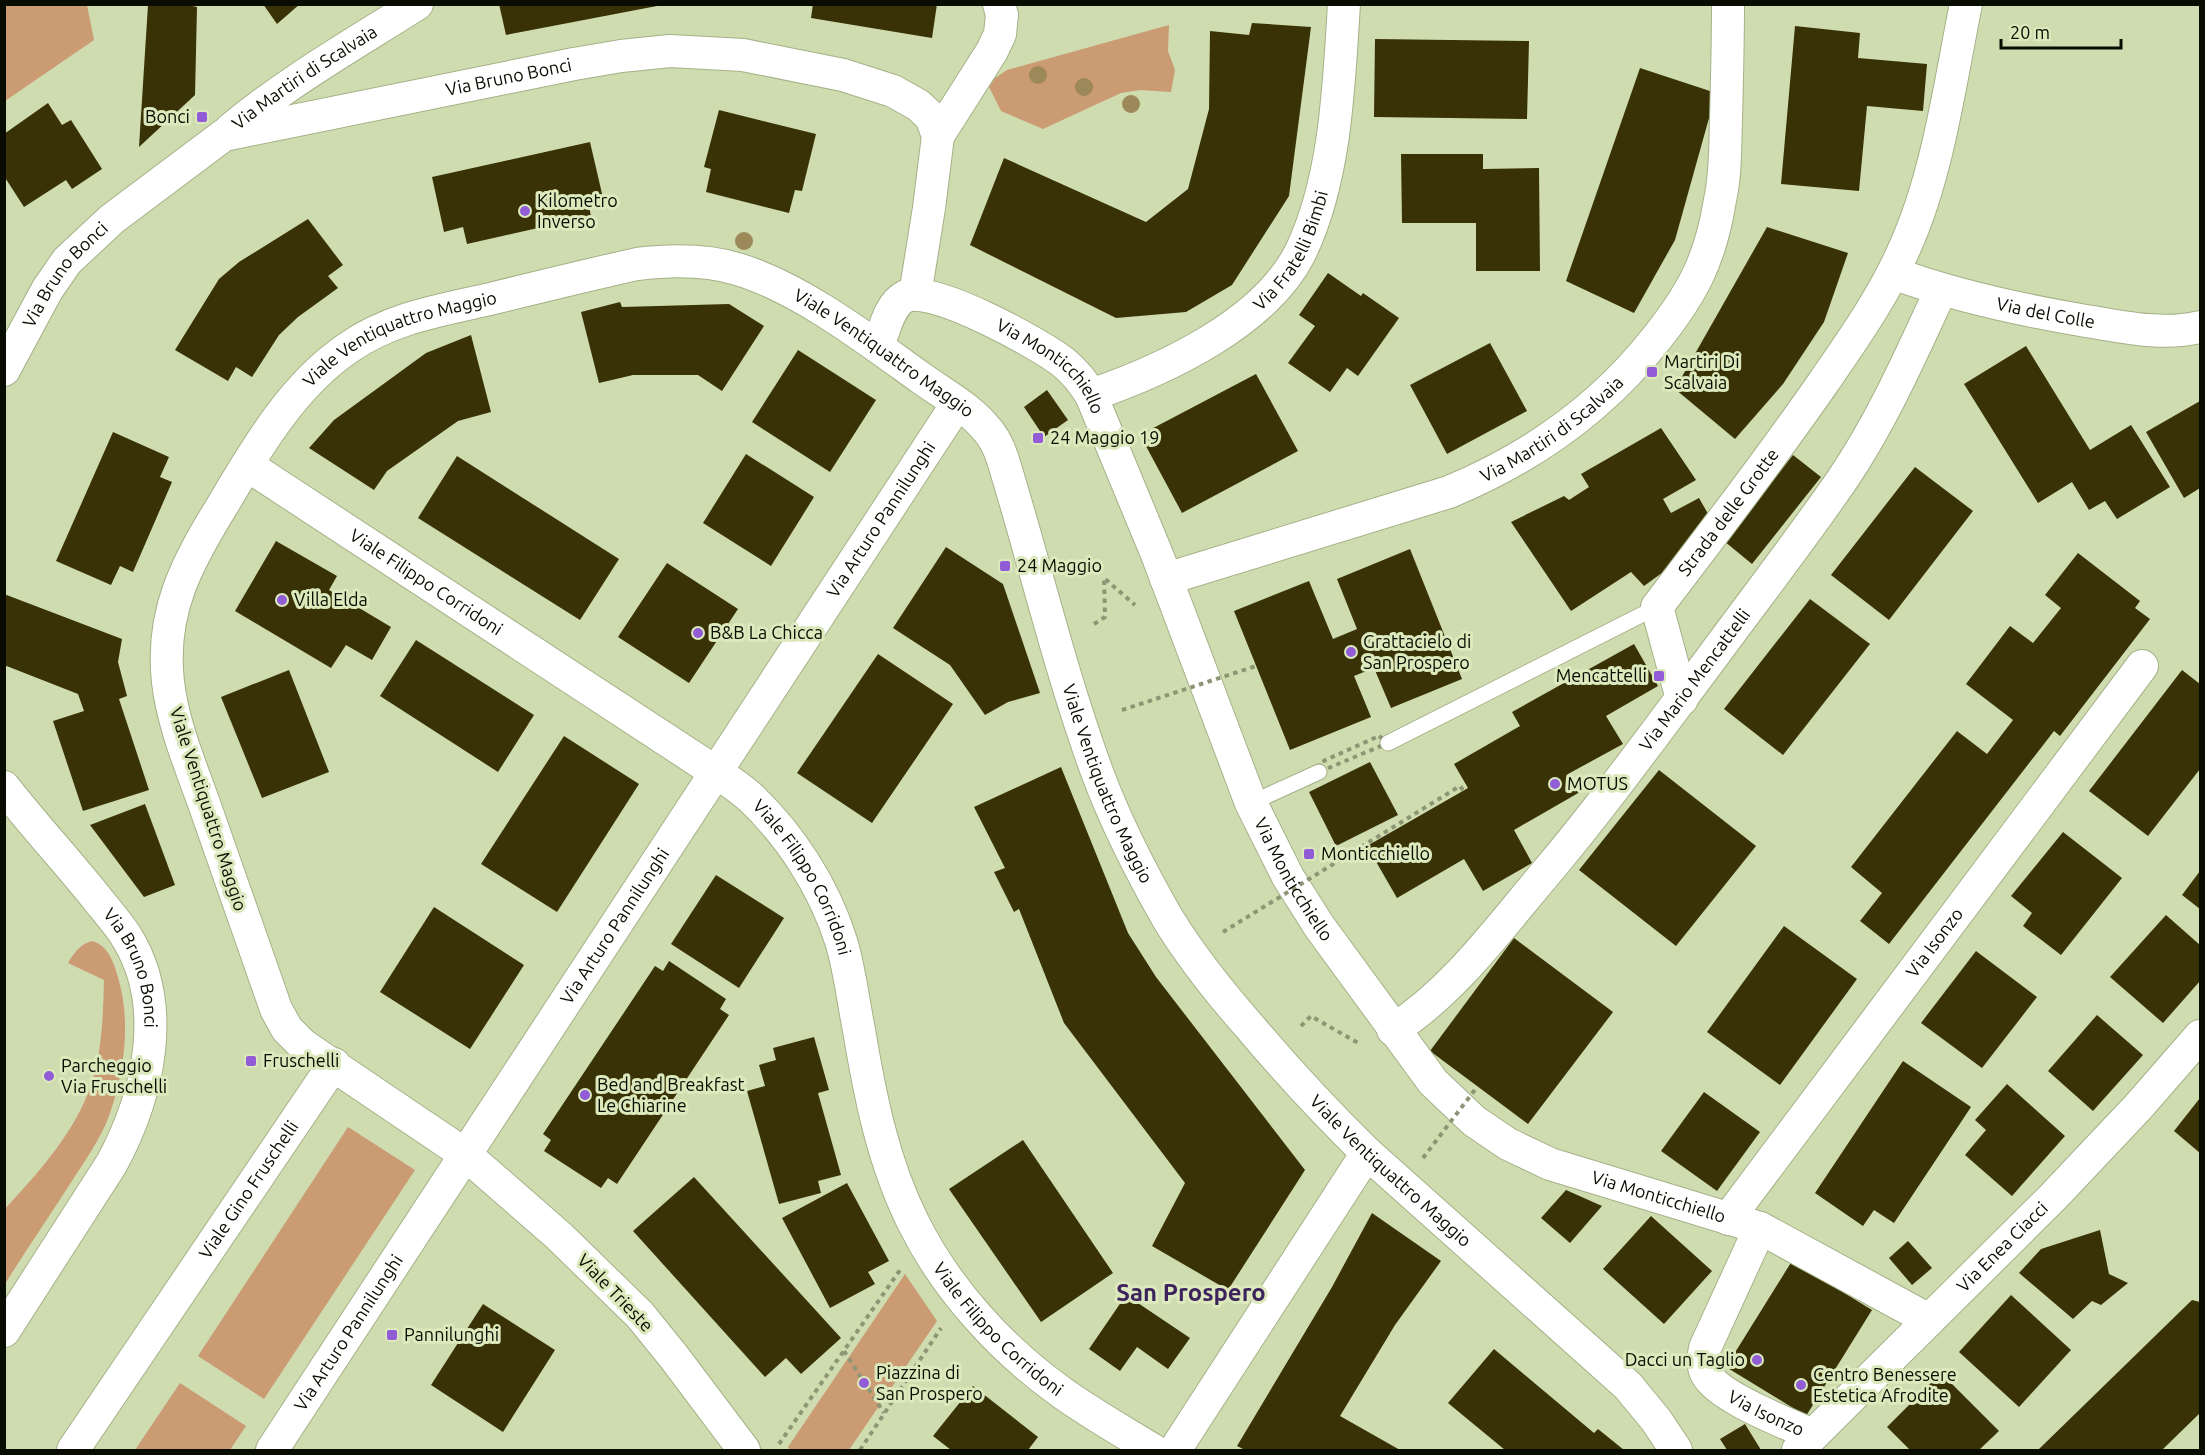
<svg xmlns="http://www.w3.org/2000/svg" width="2205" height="1455" font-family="Ubuntu,sans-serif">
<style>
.green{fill:#cb9b74}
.building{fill:#383206}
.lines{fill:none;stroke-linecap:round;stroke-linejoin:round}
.lane-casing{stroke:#a5b187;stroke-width:17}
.street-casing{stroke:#a5b187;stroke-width:34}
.path{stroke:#8c9675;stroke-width:4;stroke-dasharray:4.5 4.5;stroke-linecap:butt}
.lane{stroke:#fff;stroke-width:15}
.street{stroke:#fff;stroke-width:32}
.path-bridge{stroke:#8c9675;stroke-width:4;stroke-dasharray:4.5 4.5;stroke-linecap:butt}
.tree{fill:#9c8859}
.poi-dot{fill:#915cd5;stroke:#dce9bc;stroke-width:2}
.labels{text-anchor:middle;stroke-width:6;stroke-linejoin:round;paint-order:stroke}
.street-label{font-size:18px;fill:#090d01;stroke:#dce9bc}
.poi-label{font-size:18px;fill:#090d01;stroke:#dce9bc;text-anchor:start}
.district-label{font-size:24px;font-weight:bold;fill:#3c235c;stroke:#dce9bc}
</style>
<rect width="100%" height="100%" fill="#cfdcb0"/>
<g class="green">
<polygon points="5,4 87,5 94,40 5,101"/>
<polygon points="1169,25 1168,51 1175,70 1171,92 1140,90 1121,93 1043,129 1001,111 989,87 995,78 1007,70"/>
<path d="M92 941C109 945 115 966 119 981 131 1024 124 1074 109 1116 100 1140 84 1162 70 1184 49 1217 26 1250 5 1284V1209C36 1175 71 1137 88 1093 102 1058 103 1018 104 980L68 963C74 953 80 944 92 941Z"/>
<polygon points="348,1127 415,1170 264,1399 198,1356"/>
<polygon points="905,1274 937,1321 849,1450 790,1450 788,1447"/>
<polygon points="180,1383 246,1426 230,1450 135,1450"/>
</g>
<g class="building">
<polygon points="263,4 300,4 277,24"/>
<polygon points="499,4 657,4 657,6 506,35"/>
<polygon points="813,4 937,4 932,38 811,18"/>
<polygon points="148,5 188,5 197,7 195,95 139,147"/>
<polygon points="1252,23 1311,27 1289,196 1232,285 1186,312 1116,318 970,245 1004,158 1146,222 1188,189 1209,109 1210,31 1249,35"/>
<polygon points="1795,26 1860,33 1858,58 1927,64 1923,111 1867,106 1859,191 1781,184"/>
<polygon points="1375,39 1529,41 1527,119 1374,117"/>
<polygon points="1640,68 1716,93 1675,240 1634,313 1566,281"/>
<polygon points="48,103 62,125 71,120 102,169 72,189 66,180 24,207 4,176 4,134"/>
<polygon points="719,110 816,134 802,191 795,190 789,213 706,192 711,169 704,167"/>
<polygon points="590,142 603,198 588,202 591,216 467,244 463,227 444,232 432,177"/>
<polygon points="1401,154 1483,154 1483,169 1539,168 1540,271 1476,271 1476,223 1402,223"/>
<polygon points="308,219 343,265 328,276 338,288 298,317 279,335 252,377 236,367 228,381 175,350 219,279 239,262"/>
<polygon points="1767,227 1848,253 1824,322 1783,384 1735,439 1675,389"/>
<polygon points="1328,273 1361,296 1363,293 1399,318 1358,376 1347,368 1330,392 1288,363 1315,326 1299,315"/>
<polygon points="620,302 622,307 729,304 764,326 722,391 698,375 633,375 599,383 581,312"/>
<polygon points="471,335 491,412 458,421 387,471 374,490 309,448 334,420 426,353"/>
<polygon points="1490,343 1527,411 1447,454 1410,385"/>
<polygon points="2026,346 2090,450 2131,425 2170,487 2117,519 2105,501 2089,510 2072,482 2038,503 1964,384"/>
<polygon points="798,350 876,400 830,472 752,422"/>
<polygon points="1256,374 1298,451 1182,513 1140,435"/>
<polygon points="1047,390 1068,420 1044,437 1024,407"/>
<polygon points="2200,401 2200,488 2184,498 2146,432"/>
<polygon points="1661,428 1696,480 1663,499 1671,513 1699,498 1715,526 1683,546 1688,554 1644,586 1631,572 1571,611 1511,522 1564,496 1569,500 1589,487 1581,474"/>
<polygon points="113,432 169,457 160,477 172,482 133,572 120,566 111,585 56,561"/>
<polygon points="746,454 814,497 771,566 703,523"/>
<polygon points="1793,455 1821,477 1752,564 1724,541"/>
<polygon points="457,456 619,559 580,620 418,518"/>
<polygon points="1915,467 1973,511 1889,620 1831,575"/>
<polygon points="276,541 337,576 329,590 391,627 372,660 346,645 331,668 235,611"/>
<polygon points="946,547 1003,584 1040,693 1008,702 985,715 950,665 893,628"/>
<polygon points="1410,549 1462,679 1391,708 1374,668 1354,676 1371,717 1290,750 1234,611 1309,581 1333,639 1357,629 1337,579"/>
<polygon points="2078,553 2140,601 2135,608 2150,619 2060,736 2054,731 1889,944 1860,921 1882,893 1851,867 1957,731 1987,754 2013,720 1966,684 2010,626 2033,643 2061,608 2045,595"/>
<polygon points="667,563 738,609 689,683 618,637"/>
<polygon points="4,594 122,639 118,662 127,696 119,699 149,790 83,811 53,721 84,711 78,694 4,665"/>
<polygon points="1810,599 1870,644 1783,755 1724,709"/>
<polygon points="416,640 534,715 498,772 380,696"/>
<polygon points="1634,644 1658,686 1606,716 1623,744 1568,774 1580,792 1514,830 1532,863 1483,891 1464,859 1397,898 1367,846 1468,788 1454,764 1520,726 1512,712"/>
<polygon points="878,654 953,704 872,823 797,773"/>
<polygon points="289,670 329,772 262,798 221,697"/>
<polygon points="2182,670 2200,684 2200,769 2148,836 2089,791"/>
<polygon points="564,736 639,784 557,912 481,864"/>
<polygon points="1370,762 1398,815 1336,846 1309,792"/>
<polygon points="1061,767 1128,933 1156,977 1305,1170 1228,1290 1152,1246 1185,1183 1064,1023 1019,909 1014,912 994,872 1005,868 974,807"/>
<polygon points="1659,770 1756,846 1676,946 1579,870"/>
<polygon points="145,804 175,885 144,897 90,825"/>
<polygon points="2063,832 2122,878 2061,955 2023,926 2032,913 2011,896"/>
<polygon points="2200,871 2200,909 2182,895"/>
<polygon points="716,875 784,918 739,988 671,944"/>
<polygon points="434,907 524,965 470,1049 380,992"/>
<polygon points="2166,915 2200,945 2200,981 2163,1023 2110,977"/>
<polygon points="1784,926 1857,979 1780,1085 1707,1032"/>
<polygon points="1514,938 1613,1012 1528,1124 1430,1051"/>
<polygon points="1976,951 2037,997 1982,1068 1921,1023"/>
<polygon points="669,961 726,999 720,1009 729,1015 617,1184 608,1178 601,1188 544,1151 551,1140 543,1134 655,966 663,971"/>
<polygon points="2097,1015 2143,1055 2093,1111 2048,1071"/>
<polygon points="814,1037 829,1090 818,1093 841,1175 818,1181 821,1193 779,1204 747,1091 765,1086 759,1065 776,1060 773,1048"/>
<polygon points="1903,1061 1971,1107 1894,1223 1874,1210 1863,1226 1815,1193"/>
<polygon points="2007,1084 2065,1136 2012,1196 1965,1155 1986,1130 1975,1120"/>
<polygon points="1704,1092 1760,1132 1717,1191 1661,1151"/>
<polygon points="2200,1098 2200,1153 2174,1131"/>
<polygon points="1023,1140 1113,1273 1041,1322 949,1189"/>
<polygon points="694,1177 841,1338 801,1374 786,1358 765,1377 633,1231"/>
<polygon points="847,1183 889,1261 868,1272 875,1284 830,1308 782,1218"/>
<polygon points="1566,1190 1602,1206 1570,1243 1541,1218"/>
<polygon points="1372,1213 1441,1261 1395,1325 1340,1416 1400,1450 1245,1450 1237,1446 1332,1287"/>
<polygon points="1651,1216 1712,1271 1664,1324 1603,1269"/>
<polygon points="2100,1230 2109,1274 2128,1283 2101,1305 2092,1301 2073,1319 2019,1273 2041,1249"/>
<polygon points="1908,1241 1932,1268 1912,1285 1889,1258"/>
<polygon points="1792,1261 1872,1310 1806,1416 1726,1367"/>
<polygon points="1126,1295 1190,1338 1168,1369 1137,1347 1120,1371 1089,1349"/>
<polygon points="2011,1295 2071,1350 2019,1407 1959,1352"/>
<polygon points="2192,1300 2200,1302 2200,1413 2162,1450 2038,1450"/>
<polygon points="483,1304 555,1350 503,1432 431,1385"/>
<polygon points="1494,1349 1594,1433 1598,1429 1624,1450 1505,1450 1448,1403"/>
<polygon points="1941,1373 1999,1431 1979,1450 1910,1450 1887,1427"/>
<polygon points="973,1386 1038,1437 1028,1450 951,1450 933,1436"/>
<polygon points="1745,1424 1761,1450 1727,1450 1720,1439"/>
</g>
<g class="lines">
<defs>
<g id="lane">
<polyline points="1388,743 1657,607"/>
<polyline points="1251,803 1319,772"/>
</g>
<g id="street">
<path id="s1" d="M231 129C289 81 354 44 417 4"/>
<polyline points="938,136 992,51 1000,34 1002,15 999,4"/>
<path id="s2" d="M1893 273C1955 296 2021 310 2086 321 2124 327 2162 336 2200 327"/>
<path id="s3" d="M878 347C884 331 889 304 906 296 933 285 1042 345 1064 363 1076 373 1083 382 1091 395L1158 557 1251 803 1288 877 1319 926 1433 1082 1474 1121 1508 1144 1550 1164 1760 1228 1929 1320"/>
<path id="s4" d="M4 370 47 290 67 261 112 219 224 135 574 64 621 56 670 51 743 55 843 75 893 91 918 105 931 117 938 136 929 208 915 295"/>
<path id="s5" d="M1091 395C1164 370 1266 323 1301 251 1336 178 1339 83 1344 4"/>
<path id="s6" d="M247 465 717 773C728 780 740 788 750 797 791 836 824 887 841 941 850 970 853 1001 859 1030 870 1096 883 1162 913 1222 946 1289 1001 1349 1061 1392 1090 1413 1122 1431 1153 1450"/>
<path id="s7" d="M1166 579 1449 492C1531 458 1601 409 1656 339 1672 319 1687 298 1698 275 1709 252 1716 225 1720 200 1726 173 1725 146 1726 119 1727 81 1728 43 1728 4"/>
<path id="s8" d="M1682 699 1657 607C1714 532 1772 457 1825 380 1854 338 1885 294 1905 247 1938 174 1950 83 1966 4"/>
<path id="s9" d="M4 787C33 824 65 859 95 896 105 909 117 922 126 936 170 1006 148 1096 112 1163L4 1331"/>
<path id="s10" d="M1393 1030C1454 991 1499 928 1545 874 1603 805 1656 732 1710 660 1754 600 1800 541 1842 480 1882 421 1911 355 1941 290"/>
<path id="s11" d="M1728 1219 2142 666"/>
<path id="s12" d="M1760 1228 1705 1348C1703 1357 1702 1367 1707 1375 1720 1398 1787 1423 1812 1435"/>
<path id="s13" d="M73 1450 334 1064"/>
<path id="s14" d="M272 1450 957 404"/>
<path id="s15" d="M744 1450 674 1357 640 1315 559 1236 466 1155 303 1045 287 1029 276 1009C253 943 230 877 207 812 192 769 173 726 168 682 160 612 187 563 222 506 256 449 292 386 348 348 390 318 441 310 490 299 539 287 588 275 637 264 670 260 705 259 737 269 799 287 868 340 921 378 942 393 966 406 983 425 993 435 999 447 1003 460 1035 564 1060 671 1097 772 1116 823 1141 872 1168 919 1192 958 1220 993 1250 1027 1287 1071 1326 1113 1367 1153L1628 1386 1656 1420 1676 1450"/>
<polyline points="1175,1450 1367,1153"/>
<path id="s16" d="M1798 1450 2053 1197 2139 1106 2200 1036"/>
</g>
</defs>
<use href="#lane" class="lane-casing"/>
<use href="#street" class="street-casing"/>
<g class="path">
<polyline points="1094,624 1105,617 1104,578 1135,605"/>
<polygon points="1379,736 1388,743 1319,772 1319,763"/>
<polyline points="1301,1026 1311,1016 1358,1043"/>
<polyline points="844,1351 884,1413"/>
<polyline points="779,1444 900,1270"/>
<polyline points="860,1450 941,1328"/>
</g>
<use href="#lane" class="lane"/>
<use href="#street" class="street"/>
<g class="path-bridge">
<polyline points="1122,710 1256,666"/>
<polyline points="1223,932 1460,786 1463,790"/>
<polyline points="1423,1158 1477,1087"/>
</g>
</g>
<g class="tree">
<circle cx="1038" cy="75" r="9"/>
<circle cx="1084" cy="87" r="9"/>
<circle cx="1131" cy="104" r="9"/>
<circle cx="744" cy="241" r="9"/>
</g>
<g class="poi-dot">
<rect x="196" y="111" width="12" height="12" rx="3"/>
<circle cx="525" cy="211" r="6"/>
<rect x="1646" y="366" width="12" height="12" rx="3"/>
<rect x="1032" y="432" width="12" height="12" rx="3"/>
<rect x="999" y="560" width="12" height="12" rx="3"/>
<circle cx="282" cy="600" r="6"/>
<circle cx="698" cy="633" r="6"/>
<circle cx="1351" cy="652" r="6"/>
<rect x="1653" y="670" width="12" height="12" rx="3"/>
<circle cx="1555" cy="784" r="6"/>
<rect x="1303" y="848" width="12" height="12" rx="3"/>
<rect x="245" y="1055" width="12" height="12" rx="3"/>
<circle cx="49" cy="1076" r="6"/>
<circle cx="585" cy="1095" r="6"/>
<rect x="386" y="1329" width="12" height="12" rx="3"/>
<circle cx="1757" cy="1360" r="6"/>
<circle cx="864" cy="1383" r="6"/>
<circle cx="1801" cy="1385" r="6"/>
</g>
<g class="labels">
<g class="street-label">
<text dy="6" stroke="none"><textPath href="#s4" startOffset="618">Via Bruno Bonci</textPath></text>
<text dy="6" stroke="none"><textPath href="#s1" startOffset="90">Via Martiri di Scalvaia</textPath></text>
<text dy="6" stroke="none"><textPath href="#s5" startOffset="256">Via Fratelli Bimbi</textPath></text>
<text dy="6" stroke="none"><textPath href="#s4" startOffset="114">Via Bruno Bonci</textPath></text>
<text dy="6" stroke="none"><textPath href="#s2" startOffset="158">Via del Colle</textPath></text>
<text dy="6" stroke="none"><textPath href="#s15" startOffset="1437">Viale Ventiquattro Maggio</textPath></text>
<text dy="6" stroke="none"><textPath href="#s15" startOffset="1959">Viale Ventiquattro Maggio</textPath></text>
<text dy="6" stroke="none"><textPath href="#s3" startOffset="226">Via Monticchiello</textPath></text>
<text dy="6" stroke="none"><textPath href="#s7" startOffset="417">Via Martiri di Scalvaia</textPath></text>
<text dy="6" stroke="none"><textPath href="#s8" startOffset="214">Strada delle Grotte</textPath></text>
<text dy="6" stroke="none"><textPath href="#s14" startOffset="1112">Via Arturo Pannilunghi</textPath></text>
<text dy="6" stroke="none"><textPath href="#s6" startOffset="214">Viale Filippo Corridoni</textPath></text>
<text dy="6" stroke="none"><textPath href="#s10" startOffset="464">Via Mario Mencattelli</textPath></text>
<text dy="6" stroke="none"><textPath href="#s15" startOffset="2463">Viale Ventiquattro Maggio</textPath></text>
<text transform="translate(208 809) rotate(72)" y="6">Viale Ventiquattro Maggio</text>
<text dy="6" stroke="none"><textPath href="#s3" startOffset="802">Via Monticchiello</textPath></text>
<text dy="6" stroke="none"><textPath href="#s6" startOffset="700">Viale Filippo Corridoni</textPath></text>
<text dy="6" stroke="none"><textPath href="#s14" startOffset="626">Via Arturo Pannilunghi</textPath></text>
<text dy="6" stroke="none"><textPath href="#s11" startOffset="345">Via Isonzo</textPath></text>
<text dy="6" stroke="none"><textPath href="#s9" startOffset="225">Via Bruno Bonci</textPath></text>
<text dy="6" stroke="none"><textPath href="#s15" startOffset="2949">Viale Ventiquattro Maggio</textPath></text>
<text dy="6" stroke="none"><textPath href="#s13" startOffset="314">Viale Gino Fruschelli</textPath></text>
<text dy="6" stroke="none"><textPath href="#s3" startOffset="1306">Via Monticchiello</textPath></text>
<text dy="6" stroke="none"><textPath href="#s16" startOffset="288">Via Enea Ciacci</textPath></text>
<text transform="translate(615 1293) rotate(46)" y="6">Viale Trieste</text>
<text dy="6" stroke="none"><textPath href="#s6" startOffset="1204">Viale Filippo Corridoni</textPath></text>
<text dy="6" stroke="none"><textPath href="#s14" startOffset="140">Via Arturo Pannilunghi</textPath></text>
<text dy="6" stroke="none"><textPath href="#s12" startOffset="231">Via Isonzo</textPath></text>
</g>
<g class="poi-label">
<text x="190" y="123" text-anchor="end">Bonci</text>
<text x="537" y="207">Kilometro<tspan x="537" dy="21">Inverso</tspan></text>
<text x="1664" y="368">Martiri Di<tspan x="1664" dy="21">Scalvaia</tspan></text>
<text x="1050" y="444">24 Maggio 19</text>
<text x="1017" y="572">24 Maggio</text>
<text x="294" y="606">Villa Elda</text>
<text x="710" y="639">B&amp;B La Chicca</text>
<text x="1363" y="648">Grattacielo di<tspan x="1363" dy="21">San Prospero</tspan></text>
<text x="1647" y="682" text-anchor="end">Mencattelli</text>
<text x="1567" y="790">MOTUS</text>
<text x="1321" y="860">Monticchiello</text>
<text x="263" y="1067">Fruschelli</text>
<text x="61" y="1072">Parcheggio<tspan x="61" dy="21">Via Fruschelli</tspan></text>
<text x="597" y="1091">Bed and Breakfast<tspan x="597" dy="21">Le Chiarine</tspan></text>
<text x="404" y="1341">Pannilunghi</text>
<text x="1745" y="1366" text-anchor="end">Dacci un Taglio</text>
<text x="876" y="1379">Piazzina di<tspan x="876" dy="21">San Prospero</tspan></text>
<text x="1813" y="1381">Centro Benessere<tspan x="1813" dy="21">Estetica Afrodite</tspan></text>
</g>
<g class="district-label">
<text x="1191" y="1301">San Prospero</text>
</g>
</g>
<rect width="2205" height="1455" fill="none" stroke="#090d01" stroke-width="12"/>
<path d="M2001 39v9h120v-9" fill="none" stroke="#090d01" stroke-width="3"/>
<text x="2010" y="39" font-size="18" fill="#090d01" stroke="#dce9bc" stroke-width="4.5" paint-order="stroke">20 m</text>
</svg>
